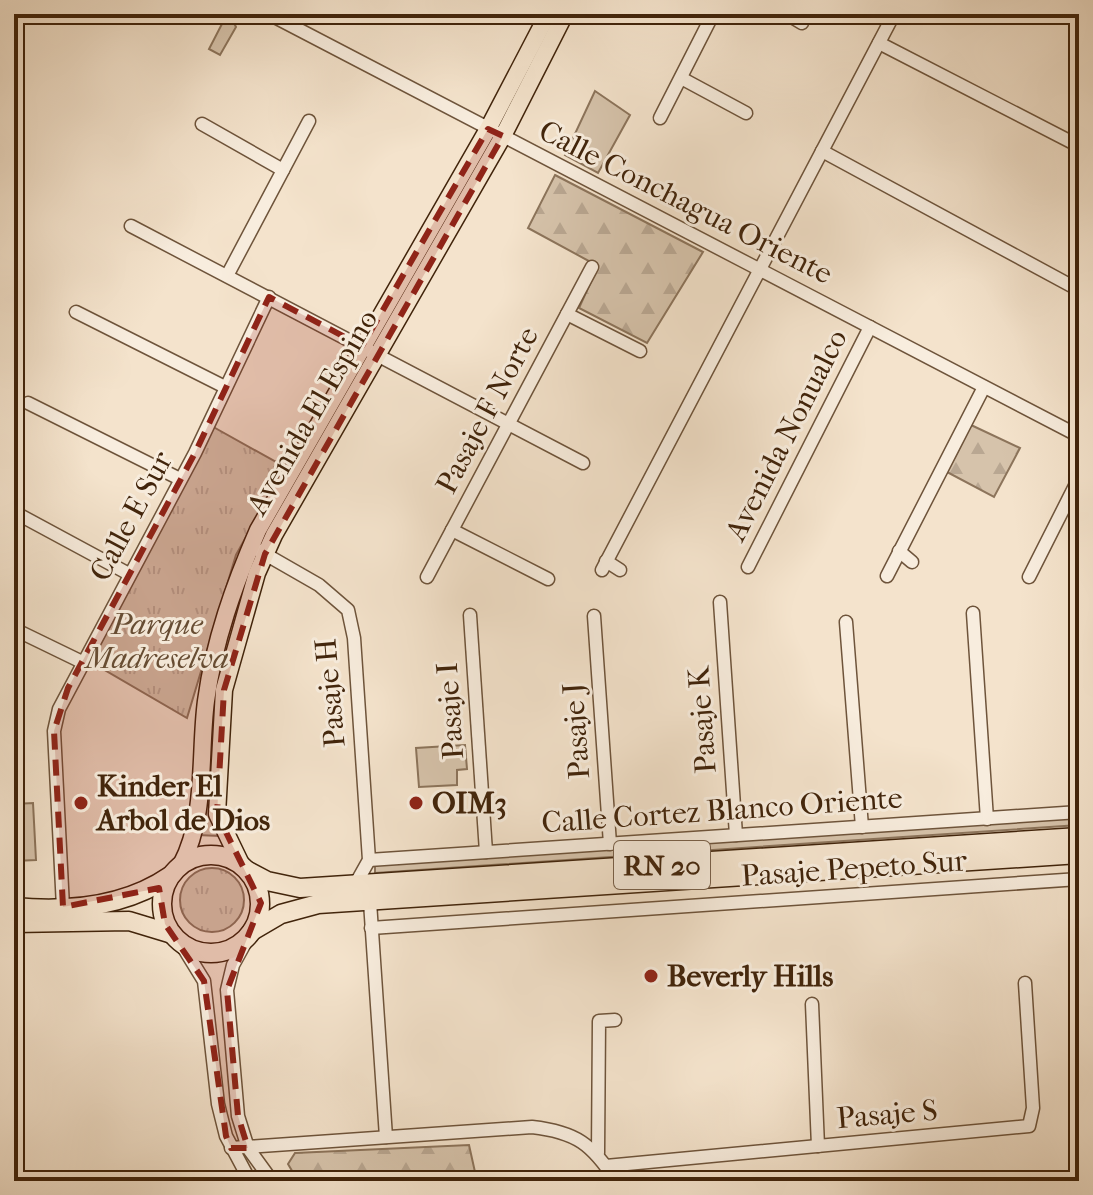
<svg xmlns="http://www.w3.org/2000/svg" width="1093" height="1195" font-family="'IM FELL French Canon',serif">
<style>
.grass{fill:#d6c3ab;stroke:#8c745b;stroke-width:2}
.forest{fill:url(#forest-firs);stroke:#8c745b;stroke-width:2}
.park{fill:url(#park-tufts);stroke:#8c745b;stroke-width:2}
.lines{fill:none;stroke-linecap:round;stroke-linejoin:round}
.minor-casing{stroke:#6e543b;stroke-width:15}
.major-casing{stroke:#41240b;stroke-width:19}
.highway-casing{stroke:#41240b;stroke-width:21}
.minor{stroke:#f8edde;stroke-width:12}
.major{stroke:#f4e3cc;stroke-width:16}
.highway{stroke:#f4e3cc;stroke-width:18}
.marked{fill:#8f2418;fill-opacity:0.2;stroke:#8f2418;stroke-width:6;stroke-dasharray:16 10;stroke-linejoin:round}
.poi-dot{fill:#8f2418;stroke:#f8edde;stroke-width:3}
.labels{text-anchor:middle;stroke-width:6;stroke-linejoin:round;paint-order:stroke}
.shield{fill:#f8edde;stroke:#78604a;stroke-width:2}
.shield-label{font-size:28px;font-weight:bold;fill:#41240b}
.street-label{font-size:30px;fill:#41240b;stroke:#f8edde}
.park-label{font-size:30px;font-style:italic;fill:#664c33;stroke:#f8edde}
.poi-label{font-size:30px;font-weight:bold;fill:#41240b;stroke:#f8edde;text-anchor:start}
</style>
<defs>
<pattern id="forest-firs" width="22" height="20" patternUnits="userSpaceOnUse" patternTransform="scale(2)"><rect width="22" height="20" fill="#d6c3ab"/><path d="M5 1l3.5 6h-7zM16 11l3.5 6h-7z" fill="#b9a792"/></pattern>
<pattern id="park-tufts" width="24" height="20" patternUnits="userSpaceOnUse" patternTransform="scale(2)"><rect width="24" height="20" fill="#d6c3ab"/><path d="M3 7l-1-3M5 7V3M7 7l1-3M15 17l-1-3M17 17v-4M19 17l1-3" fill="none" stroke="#b9a792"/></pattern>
</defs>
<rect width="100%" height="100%" fill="#f4e3cc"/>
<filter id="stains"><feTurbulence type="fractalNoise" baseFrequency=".0025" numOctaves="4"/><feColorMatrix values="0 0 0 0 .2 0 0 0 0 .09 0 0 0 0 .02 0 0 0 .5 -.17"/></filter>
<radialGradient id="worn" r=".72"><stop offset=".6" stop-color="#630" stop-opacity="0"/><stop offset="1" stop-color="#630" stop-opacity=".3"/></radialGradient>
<g class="grass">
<polygon points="232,19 236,27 220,55 209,49 224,20"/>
<polygon points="595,91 630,115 598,173 565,155"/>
<path d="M249 571C225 658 200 746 219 836L198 835 218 655Z"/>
<polygon points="465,745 467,769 457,770 457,785 419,787 416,748"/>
<polygon points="33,803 36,860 14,861 14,804"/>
<polygon points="1079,814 1079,825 375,873 375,862"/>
</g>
<g class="forest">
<polygon points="555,175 703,252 647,343 579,308 598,266 528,228"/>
<polygon points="971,425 1020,448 994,497 947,472"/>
<polygon points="469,1145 477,1181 298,1181 288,1164 295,1153"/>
</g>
<g class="park">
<polygon points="208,424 285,467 236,555 187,718 91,662"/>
<circle cx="212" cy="900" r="32"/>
</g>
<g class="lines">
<defs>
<g id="minor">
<polyline points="269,14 1079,436"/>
<polyline points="787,14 802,23"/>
<polyline points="879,43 1079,146"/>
<polyline points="681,78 746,113"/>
<polyline points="660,118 713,14"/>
<polyline points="202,124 283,170"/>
<polyline points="822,151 1079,290"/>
<polyline points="131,226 583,463"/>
<polyline points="228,274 309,121"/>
<polyline points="76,312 225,387"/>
<polyline points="567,314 640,351"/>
<polyline points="28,403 180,479"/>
<polyline points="14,512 129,574"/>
<polyline points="452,530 548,579"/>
<polyline points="258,550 319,585 348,610 354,638 369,860 355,885"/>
<polyline points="899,551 912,562"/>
<polyline points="606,561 620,570"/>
<polyline points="748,567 870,327"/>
<polyline points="602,570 894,14"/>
<polyline points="887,576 984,387"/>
<polyline points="427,577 592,267"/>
<polyline points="1029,577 1079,478"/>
<polyline points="720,602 736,835"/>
<polyline points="973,613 987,819"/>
<polyline points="470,615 486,852"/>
<polyline points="594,616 610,844"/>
<polyline points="846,622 862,827"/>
<polyline points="14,629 82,662"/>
<polyline points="369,860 1079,812"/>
<polyline points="370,902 386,1137"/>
<polyline points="63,907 54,731 59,709 195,453 269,297"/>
<polyline points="371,928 1079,879"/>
<polyline points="249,936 233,965 227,990 238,1116 248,1148 272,1181"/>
<polyline points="180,942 204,981 218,1104 226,1136 250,1181"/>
<polyline points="812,1004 818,1146"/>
<path d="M231 1148 532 1127C576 1132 592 1144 616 1181"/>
<polyline points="598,1153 599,1021 615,1020"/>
<polyline points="606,1166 1029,1126 1033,1108 1025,983"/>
</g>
<g id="major">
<path d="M181 865C207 816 199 754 206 701 214 641 234 585 258 530L488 129 548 14"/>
<polyline points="242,866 217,814 224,690 257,573 274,535 503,136 565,14"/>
</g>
<g id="highway">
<circle cx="211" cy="904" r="49"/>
<polyline points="248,871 267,881 300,888 1079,837"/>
<path d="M14 907C68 912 125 907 170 876"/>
<polyline points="14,923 129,921 172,934"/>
<polyline points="252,931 281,914 318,904 1079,854"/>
</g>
</defs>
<use href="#minor" class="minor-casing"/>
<use href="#major" class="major-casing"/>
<use href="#highway" class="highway-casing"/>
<use href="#minor" class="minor"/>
<use href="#major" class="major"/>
<use href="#highway" class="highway"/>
</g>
<path class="marked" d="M488 129 503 136 265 554 224 690 217 814 261 903 227 990 238 1116 248 1148H231L226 1136 204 981 165 924 159 888 63 907 54 731 68 688 195 453 269 297 362 346Z"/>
<g class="poi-dot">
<circle cx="81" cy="803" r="8"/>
<circle cx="416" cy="803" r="8"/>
<circle cx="651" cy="976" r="8"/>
</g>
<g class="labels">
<rect class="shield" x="614" y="841" width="96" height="48" rx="6"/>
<g class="shield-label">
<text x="662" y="875">RN 20</text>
</g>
<g class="street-label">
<text transform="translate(686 202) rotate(27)" y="10">Calle Conchagua Oriente</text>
<text transform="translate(487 410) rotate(-62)" y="10">Pasaje F Norte</text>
<text transform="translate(312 412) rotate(-60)" y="10">Avenida El Espino</text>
<text transform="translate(786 435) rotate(-63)" y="10">Avenida Nonualco</text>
<text transform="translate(131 516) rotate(-62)" y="10">Calle E Sur</text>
<text transform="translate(330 693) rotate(-95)" y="10">Pasaje H</text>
<text transform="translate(450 711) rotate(-94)" y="10">Pasaje I</text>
<text transform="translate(702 720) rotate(-94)" y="10">Pasaje K</text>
<text transform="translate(576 731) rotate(-94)" y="10">Pasaje J</text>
<text transform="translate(722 810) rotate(-4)" y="10">Calle Cortez Blanco Oriente</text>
<text transform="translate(854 868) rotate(-4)" y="10">Pasaje Pepeto Sur</text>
<text transform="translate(887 1114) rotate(-5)" y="10">Pasaje S</text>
</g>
<g class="park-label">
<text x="157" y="634">Parque<tspan x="157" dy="34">Madreselva</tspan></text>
</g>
<g class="poi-label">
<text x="97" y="796">Kinder El<tspan x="97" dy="34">Arbol de Dios</tspan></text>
<text x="432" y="813">OIM3</text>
<text x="667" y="986">Beverly Hills</text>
</g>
</g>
<rect width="1093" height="1195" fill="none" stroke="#f4e3cc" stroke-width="48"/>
<rect x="16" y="16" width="1061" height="1163" fill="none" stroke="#41240b" stroke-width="4"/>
<rect x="24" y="24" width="1045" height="1147" fill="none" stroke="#41240b" stroke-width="2"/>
<rect width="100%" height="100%" filter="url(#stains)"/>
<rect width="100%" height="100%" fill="url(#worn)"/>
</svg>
